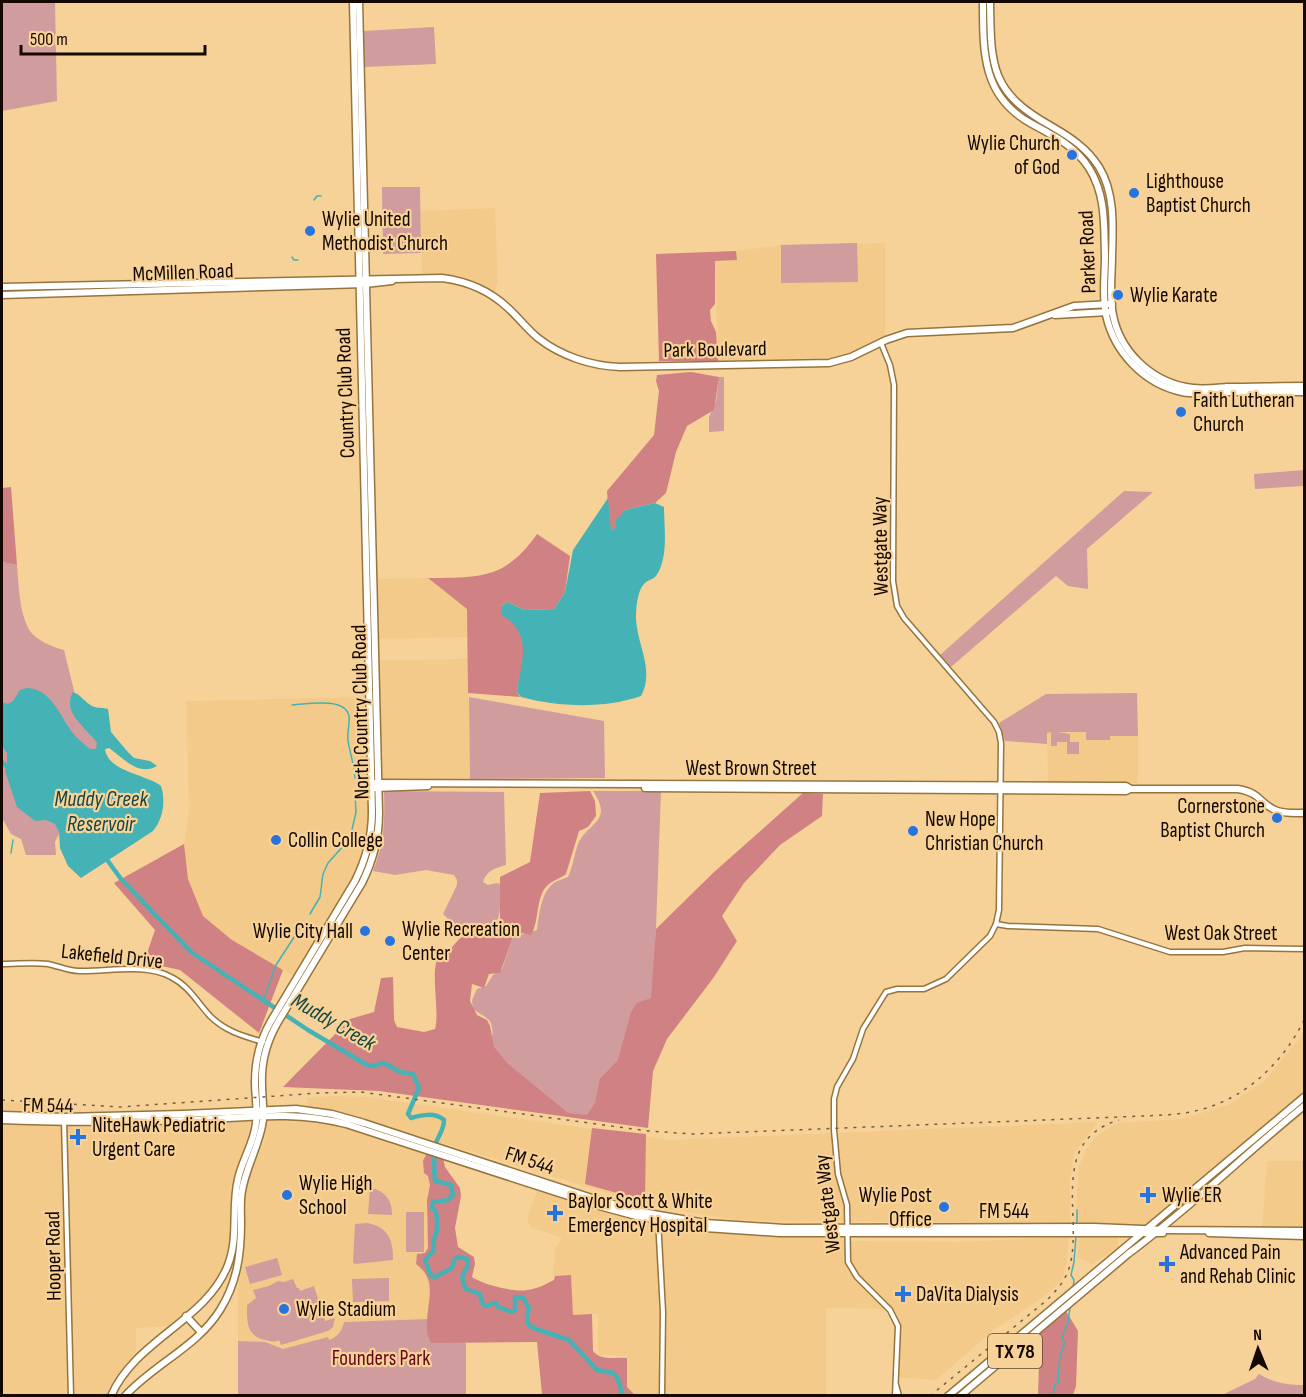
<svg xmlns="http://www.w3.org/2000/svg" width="1306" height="1397" font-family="'Sofia Sans Condensed',sans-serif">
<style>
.built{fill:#f3ca89}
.green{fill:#d09c9d}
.forest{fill:#d08183}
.water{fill:#45b2b6}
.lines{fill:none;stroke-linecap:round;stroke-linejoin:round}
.stream{stroke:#45b2b6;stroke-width:1.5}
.river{stroke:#45b2b6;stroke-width:4.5}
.minor-casing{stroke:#96743d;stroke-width:7}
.major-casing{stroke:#96743d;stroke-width:9}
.minor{stroke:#fff;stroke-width:4}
.major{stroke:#fff;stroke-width:6}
.rail{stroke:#745d40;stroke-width:1.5;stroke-dasharray:3 6;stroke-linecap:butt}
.poi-dot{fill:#2874df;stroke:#f7d298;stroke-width:2}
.labels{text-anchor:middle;stroke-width:4.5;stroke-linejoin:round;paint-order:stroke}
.shield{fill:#f7d298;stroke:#59452e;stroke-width:1.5}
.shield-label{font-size:20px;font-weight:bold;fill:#150800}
.poi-label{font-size:21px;fill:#150800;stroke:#f7d298;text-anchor:start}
.street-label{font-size:21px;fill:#150800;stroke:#f7d298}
.park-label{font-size:21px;fill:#67031a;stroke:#f7d298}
.water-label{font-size:22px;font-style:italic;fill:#154647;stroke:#f7d298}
</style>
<rect width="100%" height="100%" fill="#f7d298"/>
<g class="built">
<polygon points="495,208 498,282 494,293 460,278 422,274 421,211"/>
<polygon points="885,243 885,336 852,352 830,358 718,361 715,261 736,260 736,251 781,245"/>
<polygon points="428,578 467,609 468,637 379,639 377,579"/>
<polygon points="468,659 470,779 384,780 381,777 379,660"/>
<polygon points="366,697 370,797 369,837 362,861 352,882 295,977 232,940 203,916 188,879 184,844 189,810 186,701"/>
<polygon points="1047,732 1086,732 1087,740 1109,740 1110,736 1138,736 1138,783 1048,784"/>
<polygon points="1304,1030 1304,1095 1148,1225 1075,1224 1079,1166 1086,1150 1096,1136 1117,1123 1182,1119 1230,1104 1264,1081 1301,1037"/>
<polygon points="333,1096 366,1097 402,1102 669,1140 1098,1122 1074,1154 1070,1178 1070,1223 765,1221 736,1220 650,1206 343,1113 307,1106 307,1098"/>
<polygon points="2,1102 51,1105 55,1114 2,1112"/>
<polygon points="274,1120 301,1120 329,1123 427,1153 430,1185 427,1200 428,1248 425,1253 419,1253 429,1276 430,1292 428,1319 344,1322 340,1332 332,1339 238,1371 238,1287 243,1265 245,1198 247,1181 265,1140 268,1121"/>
<polygon points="251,1121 243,1152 236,1170 232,1189 229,1255 222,1273 208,1294 171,1326 136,1328 136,1351 109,1395 2,1395 2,1125 128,1124 158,1126"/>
<polygon points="1267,1161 1304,1161 1304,1228 1262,1228"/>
<polygon points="537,1190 585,1207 695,1230 824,1237 853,1241 956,1242 1069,1237 1067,1261 1063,1278 1049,1293 995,1329 936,1380 893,1377 894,1326 887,1309 826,1308 826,1395 635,1395 627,1387 627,1356 598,1355 598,1314 573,1315 571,1275 553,1276 555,1248 562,1238 531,1227 527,1220"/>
<polygon points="1079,1236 1118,1237 1118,1247 1091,1265 1088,1261 1078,1258"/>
</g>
<g class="green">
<polygon points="2,2 55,2 57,101 2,111"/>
<polygon points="434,27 436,64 364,67 363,31"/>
<polygon points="382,187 420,187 421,253 383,254"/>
<polygon points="857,243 858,282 781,283 781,245"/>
<polygon points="719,377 724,377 724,431 709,432 709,417 716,401"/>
<polygon points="1304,470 1304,486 1255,489 1254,474"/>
<polygon points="1124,491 1153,492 1087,549 1088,589 1068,586 1056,576 951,667 940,655"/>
<path d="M2 562 17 565C19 586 19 613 30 631 37 641 53 647 64 650L80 715 102 744 55 842 56 855H26L21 839 11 834 2 818Z"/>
<polygon points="1137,693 1138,736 1110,736 1110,740 1086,740 1086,732 1057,732 1070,734 1070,742 1079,742 1079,754 1067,754 1067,742 1057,742 1057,746 1051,746 1051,732 1047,733 1047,744 1005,741 999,723 1046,694"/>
<polygon points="469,697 604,721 605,778 470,779"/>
<path d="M384 791 504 792 506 865C495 868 486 871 483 882L488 885 497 883 501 884C500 900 504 931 481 932 471 932 467 927 458 935L451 922 443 914 457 885V880L454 875 426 870 395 875 373 871C384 844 385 820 384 791Z"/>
<path d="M593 791H661L653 1011 614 1121 473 1100C478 1084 501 1034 489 1020 485 1016 478 1013 473 1009L472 1000 477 989 486 986 493 975 502 969 513 937 537 930C539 915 541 892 554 883 558 880 564 879 568 877 573 866 574 855 578 844 588 822 614 822 593 791Z"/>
<path d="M370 1188C385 1191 392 1199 392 1215L368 1214Z"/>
<rect x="406" y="1212" width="18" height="40"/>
<path d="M367 1223C388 1227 393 1239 393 1260L355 1264 353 1262 355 1224Z"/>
<polygon points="277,1258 282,1275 250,1284 245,1267"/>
<polygon points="389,1278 389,1301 353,1302 352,1279"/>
<path d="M293 1279 297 1288H299L300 1291 314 1286 325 1321 335 1318 333 1327 328 1331 281 1345 279 1340C273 1343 272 1341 265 1340 246 1336 247 1321 247 1305L256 1298 253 1290 269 1286 278 1281 284 1282Z"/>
<path d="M428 1319 427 1331 466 1343V1395H238V1341L265 1342 283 1349 328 1337 329 1340C338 1337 342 1330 344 1322Z"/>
<path d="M1259 1374C1274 1383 1287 1385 1304 1385V1395H1222L1255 1379Z"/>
</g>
<g class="forest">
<polygon points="736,251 737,260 715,261 715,304 710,310 711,321 716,332 718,361 659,361 656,254"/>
<polygon points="691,372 719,377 714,410 687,426 676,452 666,493 655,503 625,510 616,527 610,532 607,491 654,435 659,391 656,381 657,375"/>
<polygon points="11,487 17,565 2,562 2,488"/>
<path d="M537 534 570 556 565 592 554 609 525 610 507 602 501 607C509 618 521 630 524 644 527 659 519 676 517 692L520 697 468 693 467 609 428 578C479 577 505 580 537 534Z"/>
<path d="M590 791 595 801 596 816 588 827 579 831 566 874C561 878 554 880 549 884 535 895 540 921 531 935L522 933 514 934 500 973 489 974 484 988 472 984 470 1001 477 1015 487 1020 490 1026 494 1047 507 1063 568 1113 587 1115 595 1103 600 1079 618 1060 631 1012 637 1003 651 998 656 929 713 873 803 793 823 794 822 816 780 845 744 883 722 916 737 941 714 977 667 1039 653 1071 648 1128 379 1091 283 1087 350 1019 374 1012 381 978 393 977 394 1020 397 1027 424 1032 435 1029C440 1013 430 970 438 959 442 954 449 951 453 946 461 936 467 931 481 934L500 920V877L530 862 540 793Z"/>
<polygon points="184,844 188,879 203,916 232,940 283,970 259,1033 180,970 144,962 155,930 114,883"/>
<polygon points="592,1128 646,1134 645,1201 585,1184"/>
<path d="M427 1153 443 1158 445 1167 460 1188 461 1196 455 1228 458 1247 474 1257 475 1264 472 1277C481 1284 516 1293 527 1290 537 1289 546 1284 554 1280L555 1276 571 1275 573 1315 592 1314 593 1351C601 1361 615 1357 627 1358V1387L635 1395H542L537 1342 431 1343C429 1339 427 1334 427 1330 425 1305 440 1281 416 1264L417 1254 425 1253 428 1248 427 1200 430 1185 428 1176 424 1173 423 1161Z"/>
<polygon points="1066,1311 1078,1331 1076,1386 1073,1395 1038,1395 1040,1333"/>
</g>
<g class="water">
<path d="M608 498 611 531 616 527V520L625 510 655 503 664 507C664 528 669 557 656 576 654 579 648 580 645 583 637 590 636 609 636 619 637 644 655 671 641 696 604 709 558 707 521 697L517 692C521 662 534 635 502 615L501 607 507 602 525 610 554 609 565 592 573 550Z"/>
<path d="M27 688C50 689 58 712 70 729 75 737 83 743 90 749H96L97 743C87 728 61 713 73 692 81 695 83 700 89 704 94 709 102 707 108 709L111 732 127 751 134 758 150 761 157 766C138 777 122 757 109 748L105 749C108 772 146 774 161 786 166 801 163 819 153 831L81 878 68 866 60 848 59 832 55 824 46 820 35 821 17 807 5 771 7 764V753L2 746V702L8 704 13 701 20 690Z"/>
</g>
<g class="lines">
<g class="stream">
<polyline points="314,200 317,196 321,196"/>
<polyline points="292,257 294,260 298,260"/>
<path d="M292 705C307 704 345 697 349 716 350 724 347 732 348 740 350 754 354 764 355 778"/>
<polyline points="11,853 13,840"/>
<polyline points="310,914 320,897 323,874 328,863 345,844 351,834 356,812 355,795"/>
<polyline points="263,1001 276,965 300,928"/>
<polyline points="1077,1210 1077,1223"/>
<polyline points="1073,1288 1074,1280 1071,1275 1074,1262 1076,1236"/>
<path d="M1053 1396 1055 1384 1059 1382C1057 1376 1060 1350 1065 1344L1062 1338 1068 1322 1070 1308"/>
</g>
<g class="river">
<polyline points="2,762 11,770"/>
<path d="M105 857 121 879 191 952 308 1030 367 1065 373 1066 384 1063 400 1072 413 1074 419 1088 408 1114 411 1118C422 1115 435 1112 444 1120 444 1130 439 1134 436 1143 433 1156 434 1168 435 1181L451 1185 453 1195 448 1200 433 1202 432 1208 436 1212C437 1222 439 1231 433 1241L434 1250 425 1260 431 1276 435 1277 452 1268 454 1260 458 1257 467 1259 468 1266C461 1275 461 1279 466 1289L480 1294 482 1303 485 1306 496 1303 498 1307 512 1312 515 1310V1297L523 1298 529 1308 527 1318 528 1324 533 1328 569 1340 597 1370 613 1373 618 1379 623 1396"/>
</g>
<defs>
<g id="minor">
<polyline points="881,343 890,365 894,385 893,581 897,606 904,618 994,722 999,732 1001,743 999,910 996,924 990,936 946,979 924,989 897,989 886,992 863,1029 853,1059 837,1087 834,1099 834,1130 838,1174 847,1205 848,1262 857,1277 890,1310 898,1326 895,1396"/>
<polyline points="996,924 1008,926 1098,929 1170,952 1223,952 1245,948 1304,949"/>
<path d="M2 964C17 964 33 962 48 964 58 966 68 971 79 971 108 972 145 963 171 977 189 986 197 1002 210 1016 225 1031 243 1036 263 1042"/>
<polyline points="64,1120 71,1396"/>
<polyline points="658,1219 663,1312 662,1396"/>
<polyline points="896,1385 899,1396"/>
</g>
<g id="major">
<path d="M983 2C983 52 982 97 1032 124 1054 136 1075 146 1089 168 1106 195 1104 225 1105 256 1105 275 1102 296 1106 315 1114 352 1144 384 1182 392 1197 395 1212 393 1227 392 1253 392 1279 392 1304 392"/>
<path d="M990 2C991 66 990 92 1051 126 1070 137 1087 148 1099 167 1115 193 1113 226 1112 256 1112 275 1109 296 1113 315 1120 351 1150 380 1186 387 1199 390 1214 388 1227 387 1253 387 1279 386 1304 386"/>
<path d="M2 287 442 278C466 281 490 291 508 308 519 318 527 329 538 338 561 356 591 366 620 367L829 363 851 357 886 340 907 333 1013 328 1074 306 1112 304"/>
<polyline points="2,295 365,284 392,281"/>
<polyline points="1055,315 1108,312"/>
<path d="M374 783 1111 786H1126L1131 789H1238C1261 793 1259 803 1275 810 1284 814 1295 813 1304 813"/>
<polyline points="375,788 428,786"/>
<polyline points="645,788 1126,791 1130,789"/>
<polyline points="2,1115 64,1117 183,1114 296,1109 332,1114 364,1123 598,1200 642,1212 705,1223 784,1228 1094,1227 1167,1230 1304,1231"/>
<path d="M2 1120C65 1123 127 1122 190 1120 247 1118 290 1110 346 1124L599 1206 640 1217 705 1228 779 1233H1163"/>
<polyline points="1209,1233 1304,1236"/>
<polyline points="186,1316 201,1332"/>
<path d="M111 1396C136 1339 206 1321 228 1265 239 1236 231 1208 238 1179 242 1160 254 1143 256 1123 258 1110 255 1096 255 1082 255 1060 260 1040 271 1021L355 881C366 859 372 837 372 812L353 2"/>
<path d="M125 1396C154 1364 197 1347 220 1310 237 1283 241 1255 241 1223 241 1212 240 1201 242 1191 246 1166 260 1145 263 1120 264 1108 262 1096 262 1084 261 1062 267 1041 278 1022L362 883C373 861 379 838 379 813L359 2"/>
<polyline points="948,1396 1304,1097"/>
<path d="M960 1396 1128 1254C1190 1208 1245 1154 1304 1106"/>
</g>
</defs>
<use href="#minor" class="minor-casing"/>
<use href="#major" class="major-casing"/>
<use href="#minor" class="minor"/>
<use href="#major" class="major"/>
<g class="rail">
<path d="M2 1100 120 1107 319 1093 361 1092 648 1131 693 1134 1144 1116C1159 1115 1175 1115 1190 1112 1241 1103 1282 1065 1304 1020"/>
<path d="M930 1396 1047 1300C1057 1290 1066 1280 1070 1265 1083 1216 1048 1141 1119 1120"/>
</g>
</g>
<g class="poi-dot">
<circle cx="1072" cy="155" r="6"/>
<circle cx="1134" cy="193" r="6"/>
<circle cx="310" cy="231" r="6"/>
<circle cx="1118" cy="295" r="6"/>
<circle cx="1181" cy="412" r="6"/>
<circle cx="1277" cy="818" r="6"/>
<circle cx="913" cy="831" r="6"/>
<circle cx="276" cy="840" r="6"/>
<circle cx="365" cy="931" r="6"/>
<circle cx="390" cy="941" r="6"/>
<path d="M75 1128h6v6h6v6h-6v6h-6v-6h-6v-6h6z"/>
<circle cx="287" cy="1195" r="6"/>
<path d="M1145 1186h6v6h6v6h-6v6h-6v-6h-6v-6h6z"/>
<circle cx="944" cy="1207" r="6"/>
<path d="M552 1204h6v6h6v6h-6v6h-6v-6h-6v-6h6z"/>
<path d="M1164 1255h6v6h6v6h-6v6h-6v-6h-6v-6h6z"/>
<path d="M900 1285h6v6h6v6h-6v6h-6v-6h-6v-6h6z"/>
<circle cx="284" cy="1309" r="6"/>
</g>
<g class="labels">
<rect class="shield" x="988" y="1334" width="54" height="34" rx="4.5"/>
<g class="shield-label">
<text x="1015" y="1358">TX 78</text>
</g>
<g class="poi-label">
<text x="1060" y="150" text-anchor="end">Wylie Church<tspan x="1060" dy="24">of God</tspan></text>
<text x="1146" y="188">Lighthouse<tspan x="1146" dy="24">Baptist Church</tspan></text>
<text x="322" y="226">Wylie United<tspan x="322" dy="24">Methodist Church</tspan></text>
<text x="1130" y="302">Wylie Karate</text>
<text x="1193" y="407">Faith Lutheran<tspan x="1193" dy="24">Church</tspan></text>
<text x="1265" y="813" text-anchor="end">Cornerstone<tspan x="1265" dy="24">Baptist Church</tspan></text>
<text x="925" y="826">New Hope<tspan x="925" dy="24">Christian Church</tspan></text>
<text x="288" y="847">Collin College</text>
<text x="402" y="936">Wylie Recreation<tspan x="402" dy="24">Center</tspan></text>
<text x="353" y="938" text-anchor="end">Wylie City Hall</text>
<text x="92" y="1132">NiteHawk Pediatric<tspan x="92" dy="24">Urgent Care</tspan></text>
<text x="299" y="1190">Wylie High<tspan x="299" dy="24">School</tspan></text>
<text x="932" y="1202" text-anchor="end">Wylie Post<tspan x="932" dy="24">Office</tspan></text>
<text x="1162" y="1202">Wylie ER</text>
<text x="568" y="1208">Baylor Scott &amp; White<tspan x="568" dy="24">Emergency Hospital</tspan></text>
<text x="1180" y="1259">Advanced Pain<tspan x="1180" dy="24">and Rehab Clinic</tspan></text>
<text x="916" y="1301">DaVita Dialysis</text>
<text x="296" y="1316">Wylie Stadium</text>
</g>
<g class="street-label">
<text transform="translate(1087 252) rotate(-92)" y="7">Parker Road</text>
<text transform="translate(183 272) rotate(-2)" y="7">McMillen Road</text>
<text transform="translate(715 349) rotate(-1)" y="7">Park Boulevard</text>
<text transform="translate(345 393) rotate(-92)" y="7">Country Club Road</text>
<text transform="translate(880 546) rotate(-91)" y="7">Westgate Way</text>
<text transform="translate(360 712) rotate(-91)" y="7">North Country Club Road</text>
<text x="751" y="775">West Brown Street</text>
<text x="1221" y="940">West Oak Street</text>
<text transform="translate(112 956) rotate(6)" y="7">Lakefield Drive</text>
<text transform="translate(48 1105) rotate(1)" y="7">FM 544</text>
<text transform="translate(530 1160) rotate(18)" y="7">FM 544</text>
<text transform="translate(827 1204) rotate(-97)" y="7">Westgate Way</text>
<text x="1004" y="1218">FM 544</text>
<text transform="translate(53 1256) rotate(-91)" y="7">Hooper Road</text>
</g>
<g class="park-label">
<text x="381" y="1365">Founders Park</text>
</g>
<g class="water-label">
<text x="101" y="806">Muddy Creek<tspan x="101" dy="25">Reservoir</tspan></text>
<text transform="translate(334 1021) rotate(30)" y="8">Muddy Creek</text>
</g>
</g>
<rect width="1306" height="1397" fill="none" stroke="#150800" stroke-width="6"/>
<g transform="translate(1258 1349) rotate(358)" stroke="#f7d298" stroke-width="4.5" paint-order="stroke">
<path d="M0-4.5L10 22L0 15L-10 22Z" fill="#150800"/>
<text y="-9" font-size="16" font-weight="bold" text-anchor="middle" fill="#150800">N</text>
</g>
<path d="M21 45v9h184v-9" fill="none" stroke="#150800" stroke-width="3"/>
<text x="30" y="45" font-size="18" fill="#150800" stroke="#f7d298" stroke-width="4.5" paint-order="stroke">500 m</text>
</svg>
